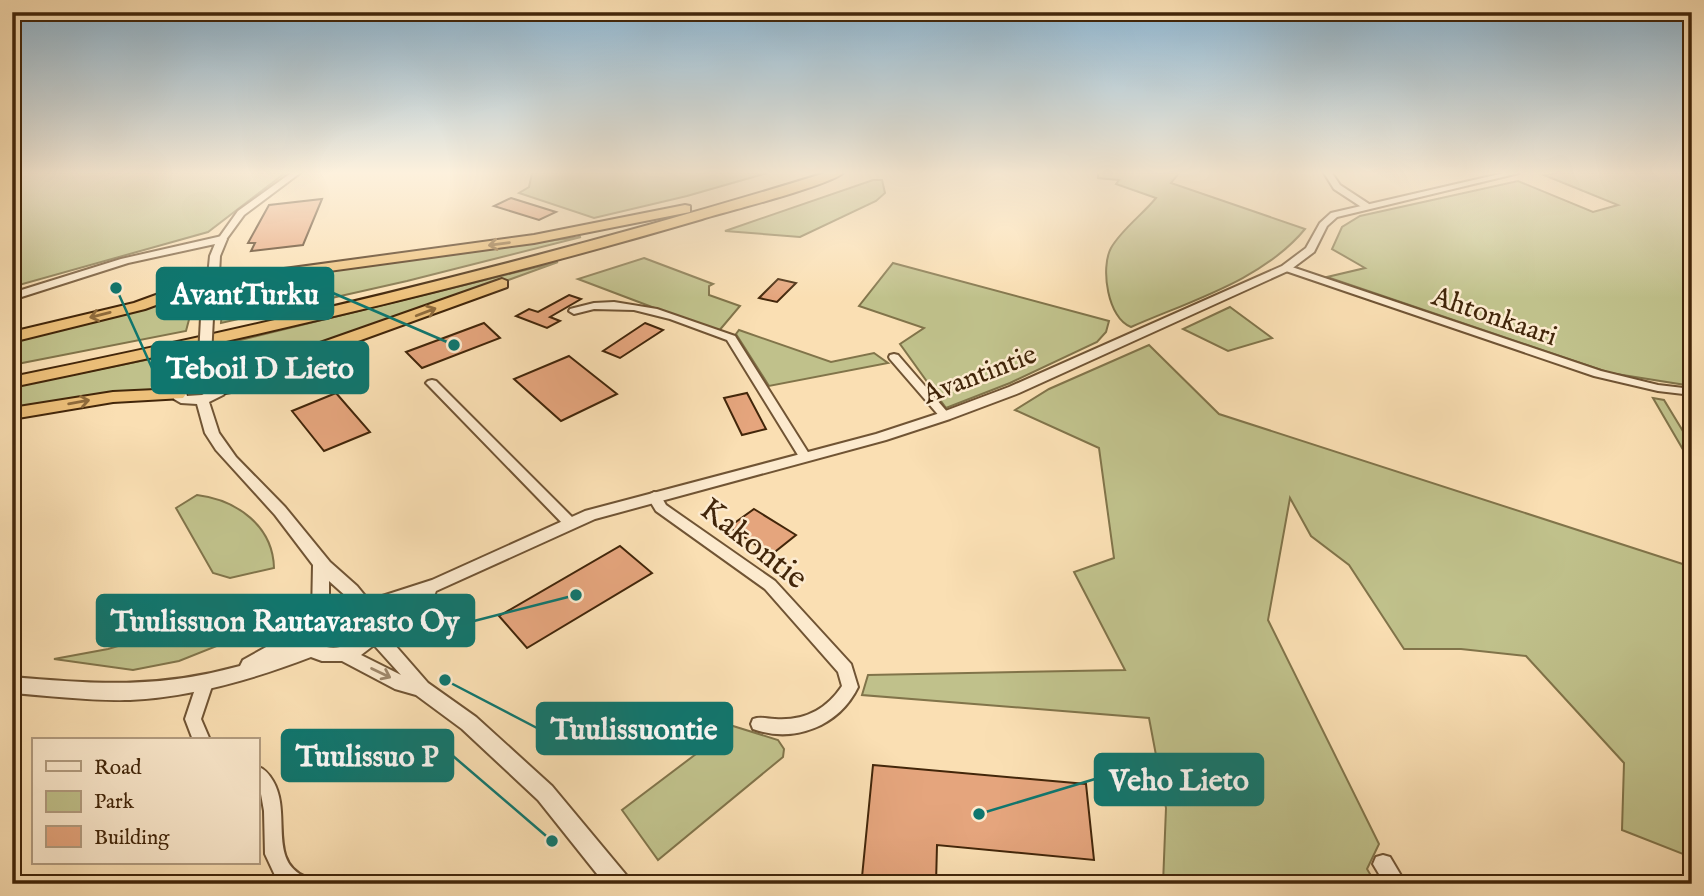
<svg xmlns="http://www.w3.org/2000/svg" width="1704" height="896" font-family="'IM FELL English',serif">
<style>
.green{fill:#c0c18b;stroke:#81744a;stroke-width:2}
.building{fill:#e5a57d;stroke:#42260a;stroke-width:2}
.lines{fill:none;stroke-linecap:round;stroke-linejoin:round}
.minor-casing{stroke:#705434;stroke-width:4}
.tertiary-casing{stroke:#705434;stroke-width:4}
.trunk-casing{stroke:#42260a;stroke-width:4}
.minor{fill:#fceace;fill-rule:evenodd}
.tertiary{fill:#fceace;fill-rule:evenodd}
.trunk{fill:#edc07a;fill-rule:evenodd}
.tertiary-bridge-casing{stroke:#705434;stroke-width:16;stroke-linecap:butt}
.tertiary-bridge{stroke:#fceace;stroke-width:12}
.oneway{stroke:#8f6b3c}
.oneway2{stroke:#9f886c}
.labels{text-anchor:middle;stroke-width:5;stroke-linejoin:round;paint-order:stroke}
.street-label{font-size:28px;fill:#42260a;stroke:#fceace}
.near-street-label{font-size:33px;fill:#42260a;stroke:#fceace}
.leader{fill:none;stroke:#0f766e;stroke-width:2.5}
.callout-dot{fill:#0f766e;stroke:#fceace;stroke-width:2.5}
.callout{fill:#0f766e;stroke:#0f766e;stroke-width:2.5}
.callout-label{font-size:30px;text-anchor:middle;font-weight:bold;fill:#fff}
</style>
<rect width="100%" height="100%" fill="#fadfb3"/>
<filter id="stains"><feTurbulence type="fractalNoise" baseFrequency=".00286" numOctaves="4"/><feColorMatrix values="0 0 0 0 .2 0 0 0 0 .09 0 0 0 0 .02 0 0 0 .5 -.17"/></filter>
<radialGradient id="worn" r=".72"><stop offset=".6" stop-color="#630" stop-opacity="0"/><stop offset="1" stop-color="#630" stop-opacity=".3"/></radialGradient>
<g class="green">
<polygon points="12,173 285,173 208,232 12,287"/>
<polygon points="532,173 767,173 687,196 594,218 519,193 529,187"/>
<path d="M1098 173H1179L1171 183 1305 229C1263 280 1190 301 1131 327 1108 319 1100 268 1111 248 1121 230 1143 214 1156 198L1116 184 1119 180 1098 178Z"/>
<polygon points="1555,173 1692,173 1692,386 1610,373 1327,277 1365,268 1332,249 1342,227 1360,216 1518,181 1593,212 1618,205 1544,175"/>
<polygon points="873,180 882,180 885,193 876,201 800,237 725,231"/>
<polygon points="581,237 407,281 221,323 223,301 240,283 391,259"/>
<polygon points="644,258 713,284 709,286 709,295 740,306 718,332 578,279"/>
<polygon points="558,262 235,379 219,361 220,345"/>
<polygon points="893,263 1109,321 1106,332 1097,342 1010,383 946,408 900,344 924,328 859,306"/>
<polygon points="167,300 187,304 191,312 186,331 12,365 12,340"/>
<polygon points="1230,307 1272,338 1228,351 1183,329"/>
<polygon points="739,330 831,362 874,353 888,363 769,386 736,334"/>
<polygon points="1149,345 1219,414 1692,567 1692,839 1688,856 1622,830 1624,763 1526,656 1461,649 1404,649 1349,565 1311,536 1290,498 1268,620 1379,844 1367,869 1376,884 1163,884 1166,808 1149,718 862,695 868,675 1125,670 1074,572 1114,558 1099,448 1015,410 1049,389"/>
<path d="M185 352C183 373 173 383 154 392L12 411V387Z"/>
<polygon points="1653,398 1664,400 1692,446 1692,465"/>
<path d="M197 495C237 500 273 526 274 568L230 578 213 573 176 508Z"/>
<polygon points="264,602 252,626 237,638 179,661 133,670 54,659 108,649"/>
<polygon points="733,726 778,740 784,749 783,757 658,860 622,810"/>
</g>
<g class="building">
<polygon points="511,198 556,212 539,220 494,206"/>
<polygon points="322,199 303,245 251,251 255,243 248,243 269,205"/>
<polygon points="778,279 796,283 777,302 759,298"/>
<polygon points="569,295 581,299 550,317 560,321 547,328 516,316 529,309 538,312"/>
<polygon points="484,323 500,338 422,368 406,352"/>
<polygon points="645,323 663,330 620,358 603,351"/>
<polygon points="569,356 617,394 561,421 514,379"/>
<polygon points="336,393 370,432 324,451 292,411"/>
<polygon points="747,393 766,429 742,435 724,398"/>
<polygon points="754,509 796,535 771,555 729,527"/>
<polygon points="620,546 652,573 527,648 499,616"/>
<polygon points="873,765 1086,784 1094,860 937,845 936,884 862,877"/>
</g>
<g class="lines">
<defs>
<g id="minor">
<polygon points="291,173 300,173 244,215 225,241 219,241 218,239 238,211"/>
<polygon points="1324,173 1332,173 1340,185 1369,204 1369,208 1363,208 1334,189"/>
<polygon points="1286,265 1601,371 1658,385 1692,389 1692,395 1658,391 1594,376 1283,270 1283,266"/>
<polygon points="614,302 657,309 735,336 811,457 809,460 801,460 727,340 670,319 634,310 594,309 574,314 569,311 570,309 594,303"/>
<polygon points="894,354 898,355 949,414 951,416 949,418 941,418 890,359 889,357 890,355"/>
<polygon points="432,380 436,381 575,520 577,523 575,526 565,526 428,385 426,383 428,381"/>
<path d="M654 492 659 493 666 505 775 581 851 664 858 687C839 726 794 744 753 729L751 724 753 719C761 716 767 719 775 719 804 721 826 710 842 686L838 672 765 589 656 511 647 496Z"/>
<polygon points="205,676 211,678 213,683 201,719 210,740 193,740 185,719 197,683 199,678"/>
<path d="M257 766C265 769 269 774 273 781 292 813 267 861 306 877L309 884H279L265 854 264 811 261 794 257 787Z"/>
<polygon points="1383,855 1390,857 1406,884 1385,884 1373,864 1376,857"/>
</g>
<g id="tertiary">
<path d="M1504 173H1519L1337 217 1327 226 1314 252 1290 270 1019 393 950 419 886 440 595 519 436 591 434 596 386 628 384 631 387 636 428 683 476 717 552 786 627 876 630 884H605L538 800 462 729 416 695 395 689 342 661H322L311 657C254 679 192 697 130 700 91 701 51 696 12 693V677C96 684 157 689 240 666L243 660 304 626 312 615 313 565 275 515 216 450 205 433 197 404 181 403 174 399 172 389 201 353H209L234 384 223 395 209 402 219 433 236 457 285 507 330 562 357 586 366 597 373 599 432 580 585 511 876 434 940 413 1009 387 1282 266 1306 248 1320 223 1331 213ZM205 364 221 384 202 395 187 396 185 389ZM329 581 348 598 329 604ZM398 603 387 610 385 608ZM360 608 367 610 372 616C367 639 342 654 320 645V631C329 617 344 611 360 608ZM374 645 401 675 361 655Z"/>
<path d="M222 236 227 239 220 256 219 274 234 276 237 283 225 297 211 320H203L196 305 182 290 192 281 208 276 210 256 215 244 128 263 12 300V293L121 259ZM218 280 226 282 216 293 208 307 194 290 200 285Z"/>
</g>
<g id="trunk">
<path d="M825 173H843C827 186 729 211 702 219 475 286 244 339 12 387V377C286 321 557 256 825 173Z"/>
<polygon points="685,205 690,206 690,212 534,243 233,284 226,280 233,276 534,235"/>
<polygon points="502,279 507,281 507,287 278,370 231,392 225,393 216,388 266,362"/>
<polygon points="189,283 197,288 194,291 145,309 12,342 12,332 134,303"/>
<polygon points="177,389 186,394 183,398 113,402 12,419 12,408 113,392"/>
</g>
</defs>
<use href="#minor" class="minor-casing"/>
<use href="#tertiary" class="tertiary-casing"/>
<use href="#trunk" class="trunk-casing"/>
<use href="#minor" class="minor"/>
<use href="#tertiary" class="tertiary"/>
<use href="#trunk" class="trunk"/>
<defs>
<polyline id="tertiary-bridge" points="205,356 207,318"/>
</defs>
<use href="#tertiary-bridge" class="tertiary-bridge-casing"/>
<use href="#tertiary-bridge" class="tertiary-bridge"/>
</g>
<defs><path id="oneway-shaft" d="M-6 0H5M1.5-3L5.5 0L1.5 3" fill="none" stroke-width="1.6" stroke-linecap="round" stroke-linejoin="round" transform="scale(1.75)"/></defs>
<g class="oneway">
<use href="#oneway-shaft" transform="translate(499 244) rotate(172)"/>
<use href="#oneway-shaft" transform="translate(426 312) rotate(-21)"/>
<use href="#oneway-shaft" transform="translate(100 315) rotate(166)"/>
<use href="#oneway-shaft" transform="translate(79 402) rotate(-10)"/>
</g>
<use class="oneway2" href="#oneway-shaft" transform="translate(381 673) rotate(26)"/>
<linearGradient id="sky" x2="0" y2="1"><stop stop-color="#8bb6d4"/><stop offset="0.58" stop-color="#fdf1dd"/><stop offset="1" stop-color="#fdf1dd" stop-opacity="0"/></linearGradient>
<rect width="1704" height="298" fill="url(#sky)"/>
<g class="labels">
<g class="street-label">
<text transform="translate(1495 315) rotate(19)" y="10">Ahtonkaari</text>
<text transform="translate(979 373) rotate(-21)" y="10">Avantintie</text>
</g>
<g class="near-street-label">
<text transform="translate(755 542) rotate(38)" y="12">Kakontie</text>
</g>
</g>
<path class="leader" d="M454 345L333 293M116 288L152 368M576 595L474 621M445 680L537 728M552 841L453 756M979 814L1095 779"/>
<g class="callout-dot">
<circle cx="454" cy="345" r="7"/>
<circle cx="116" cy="288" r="7"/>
<circle cx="576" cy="595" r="7"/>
<circle cx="445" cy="680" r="7"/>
<circle cx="552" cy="841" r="7"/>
<circle cx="979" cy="814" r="7"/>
</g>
<g class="callout">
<rect x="157" y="268" width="176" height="51" rx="7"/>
<rect x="152" y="342" width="216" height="51" rx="7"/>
<rect x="97" y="595" width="377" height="51" rx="7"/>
<rect x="537" y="703" width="195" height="51" rx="7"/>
<rect x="282" y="730" width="171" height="51" rx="7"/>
<rect x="1095" y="754" width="168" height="51" rx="7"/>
</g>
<g class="callout-label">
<text x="245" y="304">AvantTurku</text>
<text x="260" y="378">Teboil D Lieto</text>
<text x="285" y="631">Tuulissuon Rautavarasto Oy</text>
<text x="634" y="739">Tuulissuontie</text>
<text x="367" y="766">Tuulissuo P</text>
<text x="1179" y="790">Veho Lieto</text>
</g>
<rect width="1704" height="896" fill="none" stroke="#fadfb3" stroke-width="42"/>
<rect x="14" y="14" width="1676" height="868" fill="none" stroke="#42260a" stroke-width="3.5"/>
<rect x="21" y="21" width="1662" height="854" fill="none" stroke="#42260a" stroke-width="2"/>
<rect x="32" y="738" width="228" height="126" fill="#fceace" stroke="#b29c80" stroke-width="2"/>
<rect x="46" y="761" width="35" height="10" fill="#fceace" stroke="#b29c80" stroke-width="2"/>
<text x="94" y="774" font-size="21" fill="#42260a">Road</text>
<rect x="46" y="791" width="35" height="21" fill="#c0c18b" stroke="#b29c80" stroke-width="2"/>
<text x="94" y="808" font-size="21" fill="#42260a">Park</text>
<rect x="46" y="826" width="35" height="21" fill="#e5a57d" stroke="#b29c80" stroke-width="2"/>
<text x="94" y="844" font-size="21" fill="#42260a">Building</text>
<rect width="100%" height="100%" filter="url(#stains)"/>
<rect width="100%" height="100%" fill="url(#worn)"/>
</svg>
